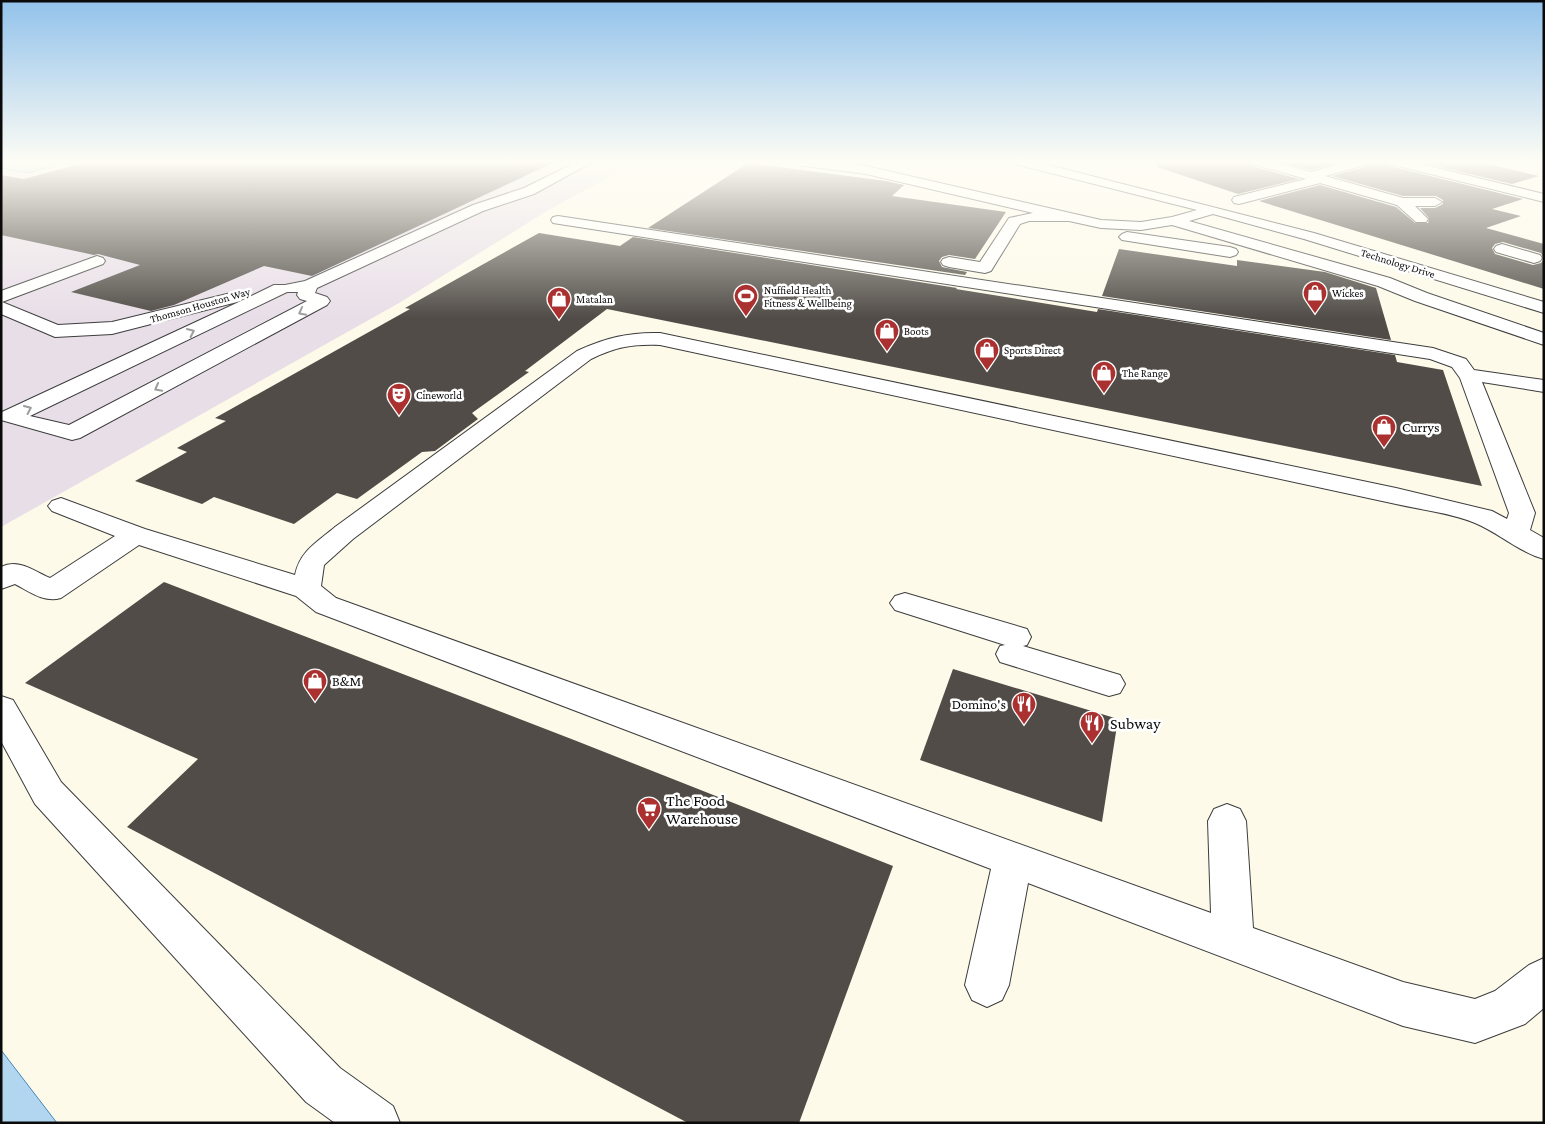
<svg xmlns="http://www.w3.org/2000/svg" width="1545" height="1124" font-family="'Crimson Pro',serif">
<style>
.industrial{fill:#e8dee8}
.water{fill:#b2d6ef;stroke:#4187bf}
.building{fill:#514c47;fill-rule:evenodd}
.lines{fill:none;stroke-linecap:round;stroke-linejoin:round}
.minor-casing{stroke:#3d3d3d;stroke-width:2}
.minor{fill:#fff;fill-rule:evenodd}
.oneway{stroke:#9d9d9d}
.labels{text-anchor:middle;stroke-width:5;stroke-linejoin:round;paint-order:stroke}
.far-street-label{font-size:11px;fill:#0a0a0a;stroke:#fff}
.far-poi-label{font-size:11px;fill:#0a0a0a;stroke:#fff;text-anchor:start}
.poi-label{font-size:14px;fill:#0a0a0a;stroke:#fff;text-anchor:start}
.near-poi-label{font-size:16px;fill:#0a0a0a;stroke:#fff;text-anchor:start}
</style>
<rect width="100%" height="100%" fill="#fdfae9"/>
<polygon class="industrial" points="1,161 640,161 550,209 399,303 1,527"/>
<g class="water">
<polygon points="1,161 71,161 27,173 1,168"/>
<polygon points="1,1050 57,1123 1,1123"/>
</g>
<g class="building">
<polygon points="90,161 557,161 312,276 264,266 174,305 151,311 71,292 140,265 98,254 94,255 1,235 1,175 24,179"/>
<polygon points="1158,161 1249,161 1252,166 1299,179 1238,194 1157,167"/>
<polygon points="1276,161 1345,161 1311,170"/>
<path d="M1372 161H1386L1390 166 1523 199 1492 209 1521 216 1486 228 1544 244V289L1259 201 1320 185 1396 207 1415 223H1428L1429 218 1420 208H1435L1443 204V200L1436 196H1403L1332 176 1368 166ZM1503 242 1541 253 1544 259 1541 263 1533 265 1495 254 1492 248 1495 244Z"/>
<polygon points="1415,161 1476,161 1539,176 1512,184"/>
<polygon points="748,163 886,181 904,185 892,196 1006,212 975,259 949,255 942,257 939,261 942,267 967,272 965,275 648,228"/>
<polygon points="539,233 620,246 633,237 957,288 956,289 1097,312 1098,309 1395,355 1397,362 1443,370 1482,486 607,309 525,371 529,372 472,413 478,419 435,451 422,452 357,499 337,493 294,524 214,497 202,504 135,481 187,452 177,448 226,421 215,418 410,309 405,308"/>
<polygon points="1119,249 1237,266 1237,260 1325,272 1376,288 1391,340 1102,296"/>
<polygon points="164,582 574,740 893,866 799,1123 688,1123 127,827 198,759 25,683"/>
<polygon points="953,669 1118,719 1102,822 920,760"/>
</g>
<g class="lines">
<defs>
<g id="minor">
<path d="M579 161H594L534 194 483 211 317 288 315 293 327 297 330 301 327 305 80 438 72 440 1 420 2 412 241 301 112 334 55 337 1 314V291L97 256 103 258 105 261 103 264 2 302 58 325 112 322 235 292 241 293 244 297 241 301 274 285H285L305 281 473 205 524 188ZM287 292H298L297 295 300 299 307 301 69 425 30 416Z"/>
<polygon points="792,161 824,161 866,166 1101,220 1141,222 1172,217 1197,210 1015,164 1013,161 1033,161 1314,233 1544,302 1544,313 1304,239 1213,214 1189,221 1390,278 1427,293 1544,333 1544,345 1415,301 1378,286 1172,225 1141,230 1101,228 1069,221 1029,221 1020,224 991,271 985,273 949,267 943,265 941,262 943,259 949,257 980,262 1009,218 1033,213 866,174 798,165"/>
<polygon points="1251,161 1270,161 1311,172 1351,161 1370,161 1368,164 1325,176 1403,198 1435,198 1442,202 1435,206 1415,206 1428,219 1426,222 1416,222 1397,205 1320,183 1239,204 1234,203 1232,200 1234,197 1306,179 1253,164"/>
<polygon points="1388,161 1408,161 1544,194 1544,202 1390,164"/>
<path d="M558 216 1433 348 1466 359 1474 370 1544 380V392L1482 382 1535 513 1530 530 1544 538V559C1519 552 1499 533 1475 523 1451 513 1422 510 1396 504L660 345C632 344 616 347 591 359L353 539 324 565 321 586 336 598 1211 913 1208 821 1214 809 1227 804 1240 809 1246 821 1253 928 1403 982 1475 999 1495 991 1529 965 1544 958V1008L1525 1024 1475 1043 1403 1026 1028 883 1009 985 1002 1000 987 1007 972 1000 965 985 991 869 316 612 296 596 139 545 61 598C44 603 30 592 15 584L1 589V567C18 558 34 571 50 578L115 536 52 511 48 506 52 501 61 498 145 529 295 575C300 551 316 543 335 527L577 351C605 338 629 332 660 333L1396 488 1492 511 1507 519 1509 513 1460 378 1452 367 1430 359 553 223 551 220 553 217Z"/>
<polygon points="1127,232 1230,247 1236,249 1238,252 1236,255 1230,257 1122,240 1119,237 1122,234"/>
<polygon points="1502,244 1540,255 1542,258 1540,261 1534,263 1496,252 1494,249 1496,246"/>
<polygon points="905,593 1027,629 1031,637 1027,645 1023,646 1120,675 1125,684 1120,693 1109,696 1000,662 996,654 1000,646 1005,645 895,610 890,603 895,596"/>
<polygon points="1,696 13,700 61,782 340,1068 393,1106 400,1123 335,1123 306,1102 35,804 1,741"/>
</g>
</defs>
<use href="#minor" class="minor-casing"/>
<use href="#minor" class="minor"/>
</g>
<defs><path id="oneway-chevron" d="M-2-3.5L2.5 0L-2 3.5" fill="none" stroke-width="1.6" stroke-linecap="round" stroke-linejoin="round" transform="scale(1.25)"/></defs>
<g class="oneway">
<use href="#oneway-chevron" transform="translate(302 312) rotate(152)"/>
<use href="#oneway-chevron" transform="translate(191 332) rotate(-25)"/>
<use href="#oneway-chevron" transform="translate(158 388) rotate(152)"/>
<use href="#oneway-chevron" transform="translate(28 409) rotate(-25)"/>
</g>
<linearGradient id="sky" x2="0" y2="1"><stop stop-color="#92c2eb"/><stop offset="0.51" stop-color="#fefdf5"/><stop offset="1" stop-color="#fefdf5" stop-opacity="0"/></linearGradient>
<rect width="1545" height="318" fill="url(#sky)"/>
<defs>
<symbol id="shop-pin" viewBox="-11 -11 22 30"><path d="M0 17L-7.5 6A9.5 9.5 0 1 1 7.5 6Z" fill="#ab3131" stroke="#fff"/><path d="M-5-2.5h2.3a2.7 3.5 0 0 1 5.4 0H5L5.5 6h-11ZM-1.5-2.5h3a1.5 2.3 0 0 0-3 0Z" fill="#fff"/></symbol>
<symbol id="stadium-pin" viewBox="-11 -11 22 30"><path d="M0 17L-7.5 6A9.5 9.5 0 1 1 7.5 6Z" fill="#ab3131" stroke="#fff"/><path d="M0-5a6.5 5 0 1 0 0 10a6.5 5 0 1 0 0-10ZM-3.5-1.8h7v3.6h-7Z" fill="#fff"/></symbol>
<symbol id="theatre-pin" viewBox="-11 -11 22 30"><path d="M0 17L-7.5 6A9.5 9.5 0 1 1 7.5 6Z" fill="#ab3131" stroke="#fff"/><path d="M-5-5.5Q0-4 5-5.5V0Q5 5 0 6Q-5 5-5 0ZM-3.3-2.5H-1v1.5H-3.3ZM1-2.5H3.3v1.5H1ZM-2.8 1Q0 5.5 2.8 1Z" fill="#fff"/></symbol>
<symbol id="restaurant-pin" viewBox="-11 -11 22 30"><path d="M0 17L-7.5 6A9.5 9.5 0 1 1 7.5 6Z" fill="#ab3131" stroke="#fff"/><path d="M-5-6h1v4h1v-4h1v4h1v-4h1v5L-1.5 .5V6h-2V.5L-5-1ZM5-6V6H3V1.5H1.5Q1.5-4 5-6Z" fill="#fff"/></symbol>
<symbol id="supermarket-pin" viewBox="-11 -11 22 30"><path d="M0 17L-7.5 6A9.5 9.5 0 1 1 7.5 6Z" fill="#ab3131" stroke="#fff"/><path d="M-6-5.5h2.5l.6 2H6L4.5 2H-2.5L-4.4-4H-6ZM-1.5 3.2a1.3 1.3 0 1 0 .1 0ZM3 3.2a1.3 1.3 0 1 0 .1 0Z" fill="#fff"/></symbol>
</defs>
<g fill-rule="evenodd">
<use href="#shop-pin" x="1301" y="279" width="28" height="38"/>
<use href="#stadium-pin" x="732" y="282" width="28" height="38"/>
<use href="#shop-pin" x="545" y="285" width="28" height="38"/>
<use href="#shop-pin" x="873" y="317" width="28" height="38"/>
<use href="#shop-pin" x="973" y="336" width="28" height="38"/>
<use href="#shop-pin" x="1090" y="359" width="28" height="38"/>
<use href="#theatre-pin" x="385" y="381" width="28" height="38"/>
<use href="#shop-pin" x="1370" y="413" width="28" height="38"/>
<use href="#shop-pin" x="301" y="667" width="28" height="38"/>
<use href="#restaurant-pin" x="1010" y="690" width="28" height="38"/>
<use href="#restaurant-pin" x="1078" y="709" width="28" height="38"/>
<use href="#supermarket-pin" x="635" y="795" width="28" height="38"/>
</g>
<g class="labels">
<g class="far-street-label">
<text transform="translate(1398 263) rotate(17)" y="4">Technology Drive</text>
<text transform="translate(200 305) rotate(-16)" y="4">Thomson Houston Way</text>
</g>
<g class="far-poi-label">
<text x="764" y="294">Nuffield Health<tspan x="764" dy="13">Fitness &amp; Wellbeing</tspan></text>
<text x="1332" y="297">Wickes</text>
<text x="576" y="303">Matalan</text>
<text x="904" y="335">Boots</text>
<text x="1004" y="354">Sports Direct</text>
<text x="1122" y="377">The Range</text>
<text x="416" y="399">Cineworld</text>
</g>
<g class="poi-label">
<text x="1402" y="432">Currys</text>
<text x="332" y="686">B&amp;M</text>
<text x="1006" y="709" text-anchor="end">Domino's</text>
</g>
<g class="near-poi-label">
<text x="1110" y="729">Subway</text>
<text x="666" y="806">The Food<tspan x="666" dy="18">Warehouse</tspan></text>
</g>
</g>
<rect width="1545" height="1124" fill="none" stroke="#0a0a0a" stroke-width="5"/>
</svg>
